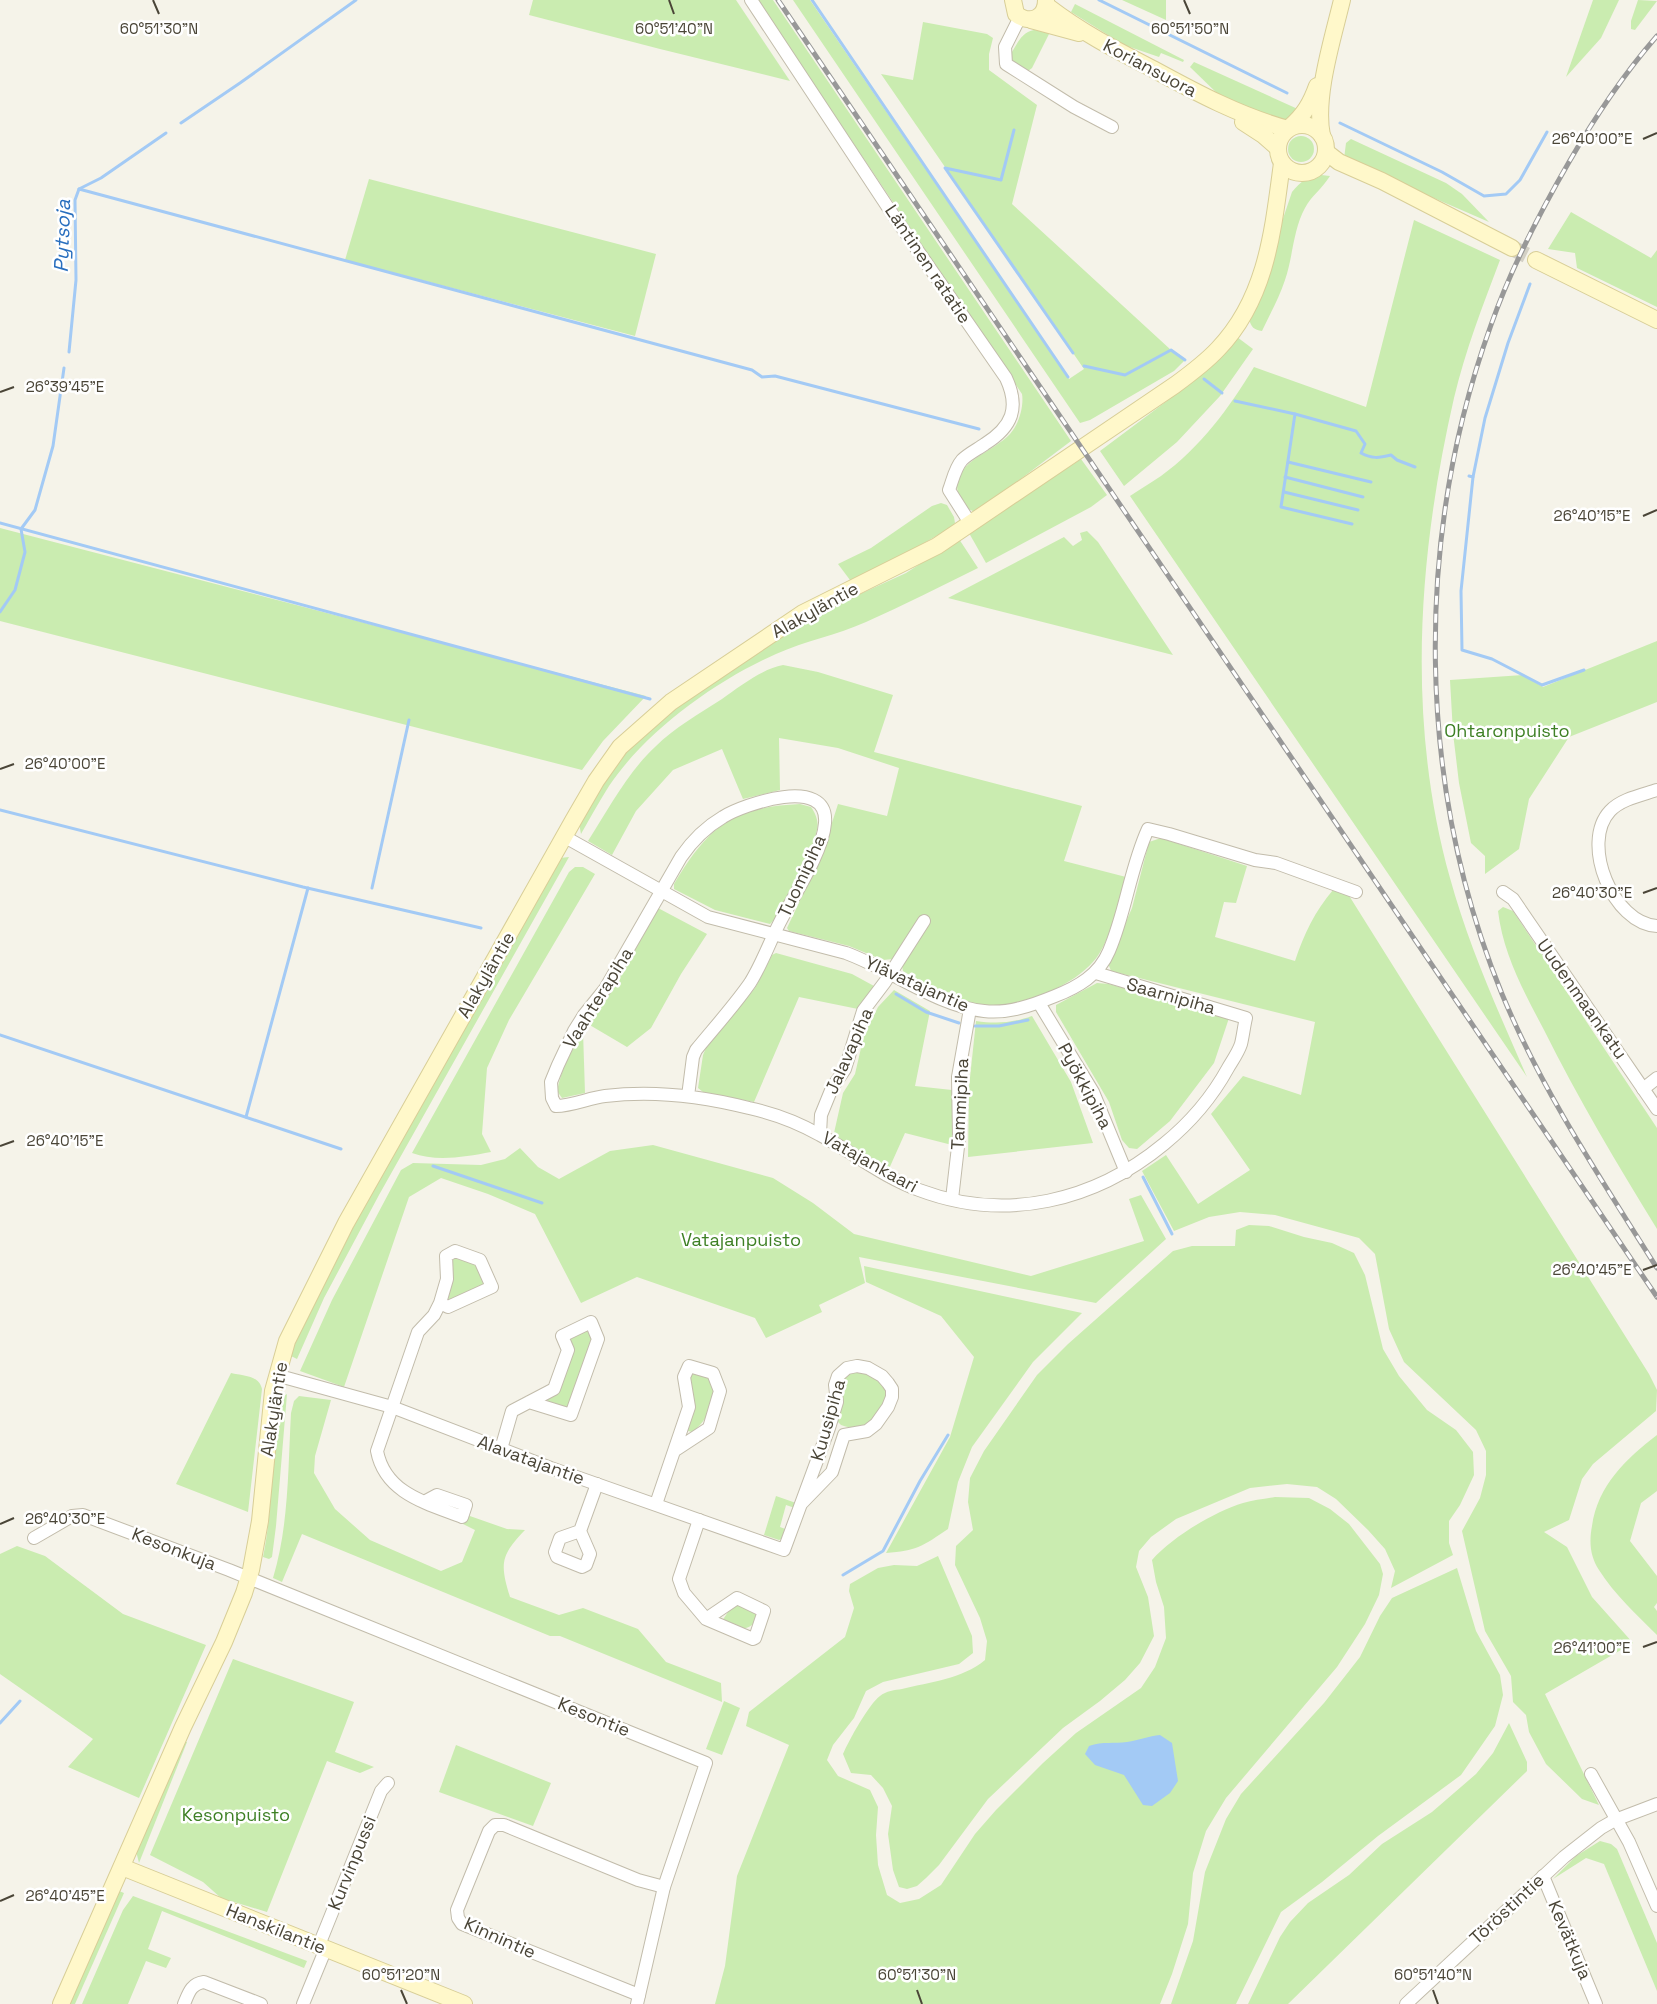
<svg xmlns="http://www.w3.org/2000/svg" width="1657" height="2004" font-family="'Space Grotesk',sans-serif">
<style>
.green{fill:#caecb0}
.water{fill:#a3caf5}
.lines{fill:none;stroke-linecap:round;stroke-linejoin:round}
.stream{stroke:#a3caf5;stroke-width:3}
.secondary-tunnel{stroke:#d3d0c5;stroke-width:16;stroke-dasharray:16 8;stroke-linecap:butt}
.street-casing{stroke:#c2bcab;stroke-width:14}
.secondary-casing{stroke:#d8ce97;stroke-width:18}
.street{stroke:#fff;stroke-width:12}
.secondary{stroke:#fff8ca;stroke-width:16}
.rail-casing{stroke:#989898;stroke-width:5}
.rail{stroke:#fff;stroke-width:3;stroke-dasharray:9;stroke-linecap:butt}
.ticks{fill:none;stroke:#4a4537;stroke-width:2}
.labels{text-anchor:middle;stroke-width:5;stroke-linejoin:round;paint-order:stroke}
.street-label{font-size:18px;fill:#4a4537;stroke:#fff}
.park-label{font-size:18px;fill:#3e8025;stroke:#fff}
.water-label{font-size:20px;font-style:italic;fill:#286ebe;stroke:#fff}
.ticks-label{font-size:15px;text-anchor:middle;fill:#4a4537;stroke:#fff;stroke-width:5;stroke-linejoin:round;paint-order:stroke}
</style>
<rect width="100%" height="100%" fill="#f5f3e9"/>
<g class="green">
<polygon points="533,0 736,0 790,81 660,49 529,15"/>
<path d="M757 0H773L1071 441 977 512C970 511 966 508 962 502 941 465 992 454 1010 434 1019 424 1024 406 1022 394Z"/>
<polygon points="793,0 810,0 1069,379 1084,369 881,74 913,80 923,22 987,34 993,38 989,54 989,70 1037,105 1012,204 1171,350 1185,360 1174,371 1090,420 1080,423"/>
<polygon points="1122,0 1166,0 1166,20"/>
<polygon points="1593,0 1619,0 1601,38 1566,77"/>
<polygon points="1638,0 1657,1 1635,30 1631,29 1631,21"/>
<polygon points="1075,4 1184,60 1183,62 1161,53 1159,57 1124,45 1071,12"/>
<path d="M1034 30 1046 31 1049 34 1032 68 1028 71 1013 62 1010 55C1017 45 1021 32 1034 30Z"/>
<polygon points="1194,62 1300,110 1290,118 1282,121 1224,100 1190,67"/>
<circle cx="1301" cy="149" r="13"/>
<polygon points="1351,139 1446,183 1462,194 1489,222 1344,159 1346,143"/>
<path d="M1321 175 1330 176C1322 189 1311 196 1305 208 1293 230 1293 257 1285 280 1279 298 1270 314 1262 331 1254 330 1251 327 1249 319L1292 192C1301 181 1307 177 1321 175Z"/>
<polygon points="369,179 656,254 635,336 345,260"/>
<polygon points="1571,212 1651,258 1657,250 1657,307 1577,268 1575,253 1548,249"/>
<path d="M1414 220 1500 260C1483 305 1465 351 1454 398 1418 555 1406 721 1450 878 1469 947 1498 1011 1527 1077L1130 496C1140 489 1151 483 1161 476 1200 448 1230 407 1254 367L1366 407Z"/>
<polygon points="1237,337 1253,349 1220,396 1177,442 1124,486 1100,451 1195,380"/>
<polygon points="1081,459 1107,495 1091,507 986,563 969,533"/>
<polygon points="941,503 947,505 954,517 955,523 950,528 893,561 850,580 838,564 871,548 932,506"/>
<polygon points="0,528 646,696 603,741 582,770 0,621"/>
<polygon points="1087,531 1098,542 1173,655 948,598 1064,537 1073,546 1082,540 1080,533"/>
<path d="M959 539 978 568C941 586 904 605 866 622 837 635 805 641 776 654 715 681 646 731 609 786 599 802 590 818 581 834L579 823 617 763 642 735 671 711 794 628 823 611 906 573Z"/>
<polygon points="1657,641 1657,702 1569,737 1529,799 1519,849 1485,874 1485,856 1471,843 1459,783 1453,733 1450,680 1523,675 1543,687"/>
<path d="M783 665 818 672 893 695 874 752 1082 806 1064 861 1126 877C1118 902 1113 932 1099 954 1078 987 1011 1013 973 1004 948 998 925 984 903 971L902 966 927 926 893 959 883 960 849 946 789 931 787 928 822 854 838 804 887 816 899 768 838 748 779 738 780 790 743 799 722 749 673 770 636 811 612 855 588 841C608 810 627 773 655 747 675 727 699 714 722 699 740 686 762 669 783 665Z"/>
<path d="M800 804 811 807C816 814 819 822 817 830 810 860 788 893 774 920L770 924 715 910 674 889V884C708 827 732 807 800 804Z"/>
<path d="M1161 838 1247 866 1236 903 1224 902 1215 937 1295 961C1304 934 1315 911 1333 890L1348 894 1649 1374 1657 1390 1656 1411 1593 1464 1582 1479 1569 1520 1544 1532 1567 1547 1592 1597 1633 1643 1545 1694 1599 1805 1582 1799 1546 1764 1529 1732 1526 1715 1513 1702 1511 1676 1485 1631 1462 1531 1480 1498 1486 1475V1451L1476 1430 1404 1362 1389 1329 1375 1254 1359 1238 1275 1215 1240 1212 1209 1217 1174 1231 1142 1171 1166 1155 1198 1204 1250 1170 1211 1114 1243 1076 1301 1095 1315 1022 1111 971 1108 963 1132 908 1149 842Z"/>
<polygon points="569,857 379,1195 324,1298 297,1359 291,1356 292,1350 337,1256 560,858"/>
<path d="M575 867H583L595 874 509 1020 487 1068 482 1134 491 1152C465 1157 436 1162 412 1153L569 872Z"/>
<path d="M1503 907 1513 911 1657 1128V1229C1617 1164 1578 1098 1544 1030 1524 992 1503 954 1498 911Z"/>
<polygon points="658,908 707,934 681,974 651,1028 627,1047 588,1024 629,960"/>
<polygon points="776,953 852,974 874,986 858,1009 799,997 754,1102 703,1092 698,1088 703,1055 706,1048 755,988 772,955"/>
<polygon points="1097,983 1109,984 1229,1018 1214,1063 1170,1121 1137,1149 1129,1148 1122,1140 1109,1102 1056,1012 1056,1005"/>
<polygon points="894,990 930,1011 915,1086 952,1090 952,1145 905,1133 888,1171 835,1137 834,1133 843,1093 855,1074 864,1035 878,1007"/>
<path d="M1032 1016 1071 1082 1093 1143 968 1157 969 1087 976 1021C996 1024 1012 1023 1032 1016Z"/>
<path d="M583 1031 585 1093 562 1098 557 1091C561 1069 572 1050 583 1031Z"/>
<polygon points="653,1145 773,1178 813,1203 854,1234 1031,1276 1144,1241 1129,1199 1141,1195 1166,1239 1096,1303 859,1257 865,1283 819,1305 822,1312 766,1338 755,1318 637,1277 581,1303 535,1214 488,1194 441,1178 409,1197 344,1387 300,1371 332,1300 401,1170 413,1163 481,1165 505,1159 520,1148 538,1167 559,1179 610,1151"/>
<path d="M1249 1225 1269 1226 1304 1237 1332 1243 1354 1253 1365 1275 1383 1349 1399 1376 1427 1410 1456 1430 1473 1452 1474 1475 1460 1505 1449 1521V1543L1453 1555 1391 1588 1395 1571 1385 1549 1368 1530 1336 1499 1317 1487 1287 1484 1250 1488 1176 1519 1151 1537 1139 1551 1136 1567 1148 1597 1154 1636 1140 1663 1125 1680 1100 1701 1063 1728 988 1799 939 1865 926 1878 917 1886 907 1889 899 1887 893 1870 888 1834 892 1806 883 1788 871 1775 851 1773 843 1754C849 1740 869 1704 880 1696 886 1691 895 1690 902 1689 930 1682 962 1679 985 1660L987 1641 980 1618 955 1565 956 1546 973 1530 968 1502 970 1478 984 1451 1037 1375 1068 1344 1173 1251 1192 1246H1235L1236 1230Z"/>
<polygon points="456,1257 477,1265 485,1282 483,1286 450,1301 447,1297 452,1261"/>
<path d="M864 1266 1082 1313 1033 1362 972 1447 958 1482 948 1529C923 1546 916 1551 886 1553L950 1437 974 1357 941 1316 866 1282Z"/>
<polygon points="586,1330 592,1337 592,1342 568,1410 548,1402 548,1398 568,1337"/>
<path d="M856 1371 870 1373 887 1388C885 1403 878 1424 861 1428 854 1429 847 1427 841 1425L837 1421C839 1414 842 1407 842 1400 843 1383 837 1379 856 1371Z"/>
<path d="M231 1373C243 1376 259 1375 262 1389L248 1512 176 1484Z"/>
<path d="M693 1373C698 1374 707 1375 710 1379 723 1394 705 1424 692 1432L688 1431V1426L695 1405 690 1376Z"/>
<path d="M287 1394 276 1526 272 1557 269 1559 263 1557C274 1504 270 1451 280 1399Z"/>
<path d="M299 1396 331 1400 315 1456 314 1473 335 1509 370 1540 441 1571 462 1562 475 1530 463 1524 467 1515 507 1529 525 1530C500 1556 500 1564 510 1597L559 1615 583 1608 638 1629 666 1662 721 1683 722 1702 560 1636H550L302 1534 282 1582 273 1578C289 1525 288 1468 291 1413L294 1401Z"/>
<path d="M1657 1435V1491L1641 1503 1630 1541 1657 1576V1603L1654 1607 1657 1611V1635C1637 1615 1614 1594 1599 1570 1590 1556 1589 1542 1592 1526 1598 1485 1626 1459 1657 1435Z"/>
<polygon points="776,1496 796,1503 795,1508 786,1505 780,1527 788,1530 783,1538 779,1540 764,1535"/>
<path d="M1275 1497 1309 1498 1330 1509 1349 1524 1380 1564 1383 1574 1379 1595 1365 1624 1337 1667 1226 1798 1206 1831 1193 1873 1188 1924 1172 1974 1160 2004H715L725 1966 737 1876 789 1745 746 1726 749 1712 845 1637 854 1608 849 1591 850 1584 878 1568 894 1565 917 1566 938 1556 972 1636 973 1653 959 1664 883 1682 866 1691 854 1718 833 1745 827 1760 838 1776 870 1790 878 1807 876 1835 878 1865 887 1895 900 1903 919 1899 941 1885 975 1834 996 1810 1043 1763 1076 1733 1141 1688 1155 1667 1166 1638 1164 1607 1156 1582 1152 1560C1172 1537 1214 1512 1243 1503 1253 1500 1264 1499 1275 1497Z"/>
<polygon points="17,1546 45,1556 123,1614 206,1645 139,1798 68,1767 93,1739 0,1674 0,1554"/>
<polygon points="1457,1568 1476,1631 1500,1675 1503,1695 1495,1726 1461,1775 1378,1836 1322,1882 1281,1912 1236,2004 1171,2004 1193,1941 1205,1872 1226,1819 1241,1794 1324,1703 1360,1657 1380,1616 1392,1598"/>
<path d="M739 1604 756 1613V1621C745 1634 735 1627 722 1621L730 1609Z"/>
<polygon points="233,1659 354,1702 335,1752 374,1767 360,1773 327,1761 267,1912 221,1898 203,1882 150,1855"/>
<polygon points="724,1701 740,1708 722,1755 706,1749"/>
<polygon points="1509,1723 1527,1762 1527,1771 1288,2004 1248,2004 1280,1937 1290,1922 1308,1903 1349,1875 1382,1844 1432,1812 1476,1774 1493,1753"/>
<polygon points="184,1742 187,1742 139,1863 136,1851"/>
<polygon points="456,1745 551,1783 533,1826 439,1792"/>
<polygon points="1600,1841 1611,1844 1617,1849 1657,1943 1657,1991 1604,1864 1586,1858 1553,1879 1576,1856"/>
<polygon points="119,1891 124,1893 75,2004 69,2004"/>
<polygon points="133,1896 307,1961 304,1968 162,1911 148,1949 171,1958 166,1968 146,1961 128,2004 82,2004 123,1910"/>
</g>
<path class="water" d="M1160 1735 1172 1743 1178 1781 1170 1793 1152 1806 1143 1805 1124 1775 1095 1765 1085 1754 1089 1746C1103 1741 1114 1744 1127 1742 1139 1740 1149 1736 1160 1735Z"/>
<g class="lines">
<g class="stream">
<polyline points="812,0 1068,377"/>
<polyline points="1099,0 1287,93"/>
<polyline points="181,123 240,83 356,0"/>
<polyline points="1340,123 1442,172 1484,196 1506,194 1520,180 1547,132"/>
<polyline points="1014,130 1001,180 945,168 1073,353"/>
<polyline points="79,189 752,370 762,377 775,376 979,429"/>
<polyline points="69,352 76,280 75,200 79,189 101,178 166,133"/>
<polyline points="1084,366 1125,375 1171,350 1185,360"/>
<polyline points="1204,379 1222,393"/>
<path d="M1235 401 1295 414 1356 431 1365 444 1361 453C1372 459 1379 458 1391 455L1397 460 1415 467"/>
<polyline points="1295,414 1281,507 1352,524"/>
<polyline points="1288,462 1371,482"/>
<polyline points="1469,476 1473,477 1485,418 1508,343 1530,284"/>
<polyline points="1285,477 1363,497"/>
<polyline points="1473,477 1461,591 1462,650 1492,659 1542,685 1584,670"/>
<polyline points="1284,492 1358,510"/>
<polyline points="0,523 650,699"/>
<polyline points="0,612 15,590 25,552 21,529 35,510 53,446 64,368"/>
<polyline points="0,810 303,887 481,928"/>
<polyline points="372,888 409,720"/>
<polyline points="896,994 926,1012 959,1023"/>
<polyline points="975,1026 999,1026 1028,1020"/>
<polyline points="0,1035 341,1149"/>
<polyline points="246,1117 308,888"/>
<polyline points="433,1166 542,1203"/>
<polyline points="1143,1177 1172,1234"/>
<polyline points="843,1575 883,1551 920,1481 948,1435"/>
<polyline points="0,1723 20,1701"/>
</g>
<polyline class="secondary-tunnel" points="1512,248 1536,260"/>
<defs>
<g id="street">
<path d="M751 0 889 209 1006 378C1020 408 1012 427 985 444 978 449 968 454 962 460 955 468 953 479 949 490L970 523"/>
<polyline points="1020,17 1005,47 1006,64 1074,107 1112,127"/>
<path d="M1657 790C1642 795 1621 799 1610 811 1580 843 1613 924 1657 926"/>
<path d="M565 837 708 917 846 953C890 969 939 1007 984 1011 1008 1014 1033 1005 1055 996 1078 987 1099 975 1109 951 1126 912 1130 868 1148 829L1169 834 1255 860 1276 863 1356 892"/>
<polyline points="1503,892 1513,899 1657,1109"/>
<polyline points="1039,1003 1093,1092 1126,1172"/>
<polyline points="1643,1089 1657,1078"/>
<path d="M688 1096 693 1057 696 1050C714 1028 734 1006 750 983 762 964 770 941 780 922 794 895 823 852 825 823 829 775 744 804 723 817 706 827 692 841 681 857L605 989 584 1015 574 1031 558 1065 551 1082 552 1098 556 1106C572 1106 589 1098 605 1096 653 1090 702 1096 749 1108 772 1113 799 1123 820 1135 854 1153 883 1177 919 1190 1006 1223 1095 1201 1164 1144 1191 1122 1211 1099 1228 1068 1232 1061 1238 1053 1241 1044 1243 1036 1244 1026 1246 1018L1096 973"/>
<polyline points="820,1134 821,1115 832,1088 845,1069 863,1011 885,982 924,921"/>
<polyline points="952,1199 959,1138 958,1077 970,1009"/>
<polyline points="276,1375 392,1407 551,1468 784,1550 829,1428 837,1402 835,1385 838,1376 847,1368 857,1366 868,1368 882,1376 888,1383 892,1389 892,1397 888,1407 876,1424 867,1431 844,1435 832,1472 801,1504"/>
<polyline points="501,1449 512,1411 554,1389 568,1350 562,1336 591,1322 598,1339 571,1415 529,1402"/>
<path d="M424 1502 437 1495 466 1505 462 1517C426 1503 385 1493 377 1451L418 1332 434 1315 440 1303 447 1279 446 1256 455 1251 480 1260 492 1287 448 1307 440 1303"/>
<polyline points="656,1504 689,1407 684,1377 689,1366 713,1373 720,1391 709,1428 674,1451"/>
<polyline points="699,1520 679,1579 684,1593 706,1619 753,1639 755,1638 764,1611 737,1598 706,1619"/>
<polyline points="580,1531 560,1538 555,1552 557,1557 582,1567 586,1565 590,1554 580,1531 597,1484"/>
<polyline points="34,1538 72,1516 83,1515 229,1570 706,1763 664,1887 637,2004"/>
<polyline points="1591,1774 1629,1842 1657,1906"/>
<polyline points="1543,1876 1596,2004"/>
<polyline points="319,1945 381,1791 388,1783"/>
<polyline points="639,1995 462,1924 458,1918 457,1910 489,1831 495,1825 504,1825 638,1880 664,1887"/>
<path d="M184 2004C189 1992 191 1984 204 1982L261 2004"/>
<polyline points="303,2004 326,1948"/>
<polyline points="1406,2004 1564,1857 1601,1828 1615,1820 1657,1804"/>
</g>
<g id="secondary">
<path d="M1013 0 1016 14C1030 25 1046 18 1046 0"/>
<path d="M1046 5C1079 31 1116 50 1153 69 1197 93 1240 116 1288 129"/>
<polyline points="1031,20 1079,33"/>
<polyline points="1243,122 1263,135 1278,148"/>
<circle cx="1302" cy="149" r="24"/>
<path d="M1290 127C1304 115 1311 103 1317 86"/>
<path d="M1322 136C1314 97 1333 38 1342 0"/>
<polyline points="1326,152 1339,162 1382,181 1512,248"/>
<polyline points="1536,260 1657,320"/>
<polyline points="122,1867 464,2004"/>
<path d="M61 2004 183 1727 224 1642 244 1593 251 1570 260 1521 273 1391 287 1341 346 1223 574 819 596 781 620 747 671 702 803 613 937 546 1175 385C1190 374 1205 363 1218 349 1267 298 1273 230 1282 163"/>
</g>
</defs>
<use href="#street" class="street-casing"/>
<use href="#secondary" class="secondary-casing"/>
<use href="#street" class="street"/>
<use href="#secondary" class="secondary"/>
<defs>
<g id="rail">
<polyline points="778,0 1657,1297"/>
<path d="M1657 36C1623 75 1595 117 1569 162 1539 214 1511 268 1491 325 1414 538 1416 784 1502 994 1542 1091 1601 1179 1657 1268"/>
</g>
</defs>
<use href="#rail" class="rail-casing"/>
<use href="#rail" class="rail"/>
</g>
<path class="ticks" d="M153 0 159 14M669 0 674 14M1184 0 1190 14M1643 139 1657 133M0 392 14 387M1643 516 1657 510M0 769 14 764M1643 893 1657 888M0 1146 14 1141M1643 1270 1657 1265M0 1524 14 1518M1643 1647 1657 1642M0 1901 14 1895M401 1990 407 2004M917 1990 922 2004M1433 1990 1438 2004"/>
<g class="labels">
<g class="street-label">
<text transform="translate(1150 68) rotate(28)" y="6">Koriansuora</text>
<text transform="translate(928 264) rotate(56)" y="6">Läntinen ratatie</text>
<text transform="translate(815 610) rotate(-29)" y="6">Alakyläntie</text>
<text transform="translate(802 876) rotate(-65)" y="6">Tuomipiha</text>
<text transform="translate(486 975) rotate(-60)" y="6">Alakyläntie</text>
<text transform="translate(917 984) rotate(24)" y="6">Ylävatajantie</text>
<text transform="translate(1171 996) rotate(16)" y="6">Saarnipiha</text>
<text transform="translate(598 998) rotate(-58)" y="6">Vaahterapiha</text>
<text transform="translate(1582 999) rotate(55)" y="6">Uudenmaankatu</text>
<text transform="translate(849 1051) rotate(-66)" y="6">Jalavapiha</text>
<text transform="translate(1085 1086) rotate(62)" y="6">Pyökkipiha</text>
<text transform="translate(960 1104) rotate(-87)" y="6">Tammipiha</text>
<text transform="translate(870 1162) rotate(29)" y="6">Vatajankaari</text>
<text transform="translate(274 1409) rotate(-81)" y="6">Alakyläntie</text>
<text transform="translate(828 1420) rotate(-74)" y="6">Kuusipiha</text>
<text transform="translate(531 1460) rotate(20)" y="6">Alavatajantie</text>
<text transform="translate(174 1549) rotate(21)" y="6">Kesonkuja</text>
<text transform="translate(594 1717) rotate(22)" y="6">Kesontie</text>
<text transform="translate(352 1863) rotate(-68)" y="6">Kurvinpussi</text>
<text transform="translate(1507 1909) rotate(-43)" y="6">Töröstintie</text>
<text transform="translate(276 1929) rotate(22)" y="6">Hanskilantie</text>
<text transform="translate(500 1938) rotate(24)" y="6">Kinnintie</text>
<text transform="translate(1570 1940) rotate(67)" y="6">Kevätkuja</text>
</g>
<g class="park-label">
<text x="1507" y="737">Ohtaronpuisto</text>
<text x="741" y="1246">Vatajanpuisto</text>
<text x="236" y="1821">Kesonpuisto</text>
</g>
<g class="water-label">
<text transform="translate(62 236) rotate(-88)" y="7">Pytsoja</text>
</g>
</g>
<g class="ticks-label">
<text x="1190" y="34">60°51'50"N</text>
<text x="159" y="34">60°51'30"N</text>
<text x="674" y="34">60°51'40"N</text>
<text x="1592" y="144">26°40'00"E</text>
<text x="65" y="392">26°39'45"E</text>
<text x="1592" y="521">26°40'15"E</text>
<text x="65" y="769">26°40'00"E</text>
<text x="1592" y="898">26°40'30"E</text>
<text x="65" y="1146">26°40'15"E</text>
<text x="1592" y="1275">26°40'45"E</text>
<text x="65" y="1524">26°40'30"E</text>
<text x="1592" y="1653">26°41'00"E</text>
<text x="65" y="1901">26°40'45"E</text>
<text x="401" y="1980">60°51'20"N</text>
<text x="917" y="1980">60°51'30"N</text>
<text x="1433" y="1980">60°51'40"N</text>
</g>
</svg>
